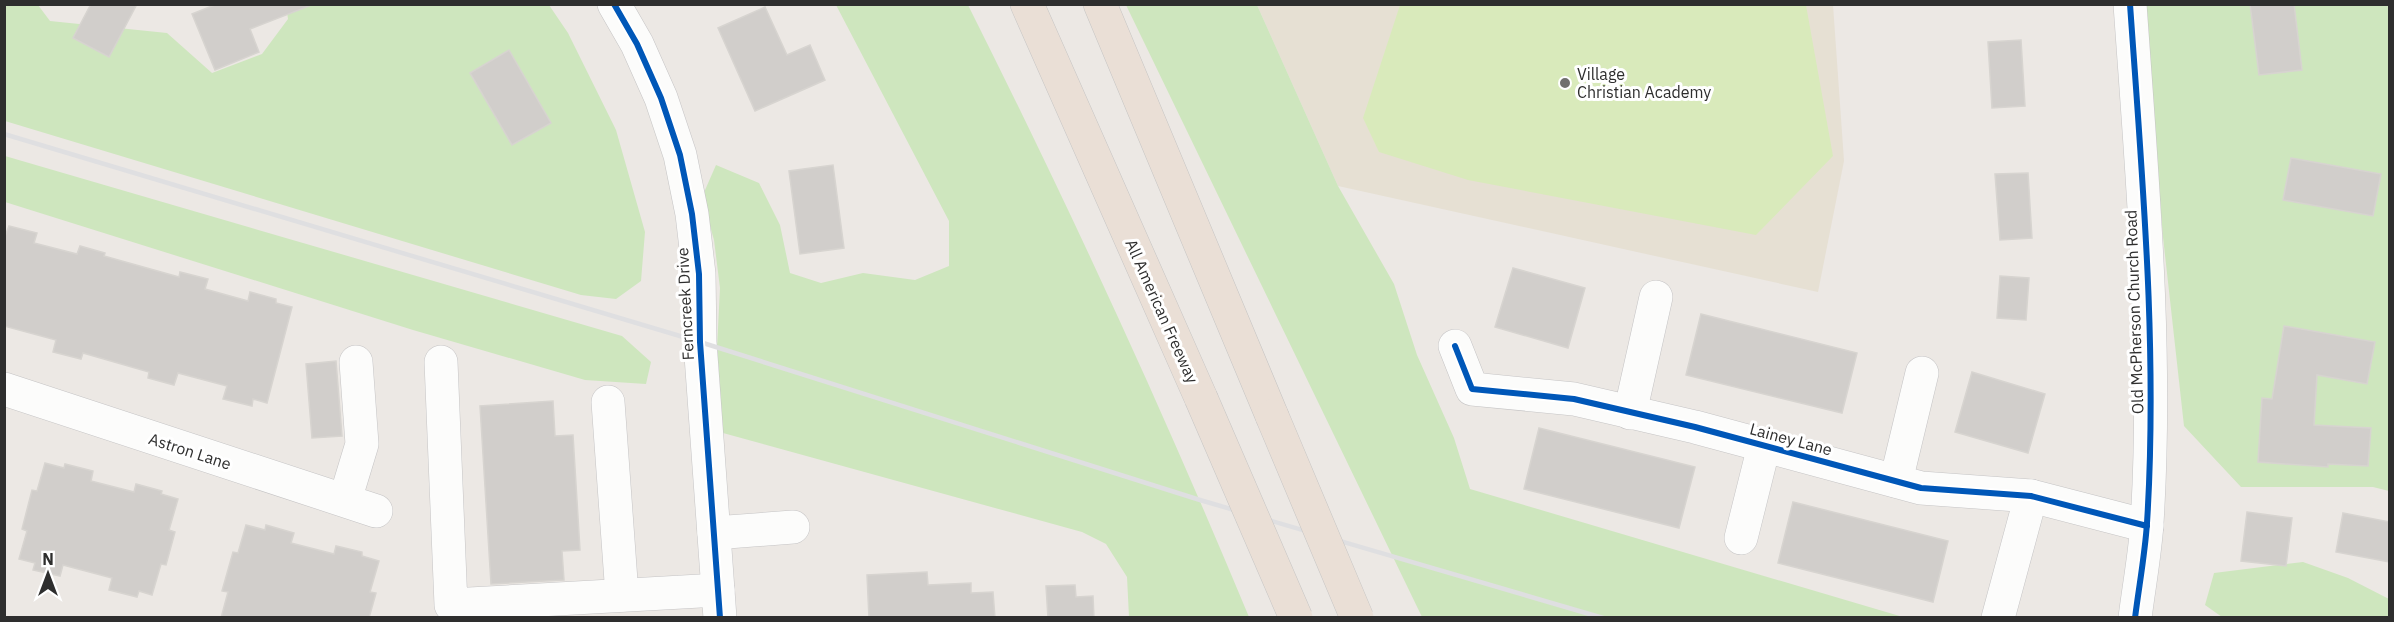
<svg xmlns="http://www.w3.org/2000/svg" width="2394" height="622" font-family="'IBM Plex Sans',sans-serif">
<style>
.education{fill:#e6e0d3}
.green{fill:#cee6be}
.pitch{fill:#d9eabb}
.building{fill:#d1cecb;stroke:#d7d4d0;stroke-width:1.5}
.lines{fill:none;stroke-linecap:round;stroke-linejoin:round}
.minor-casing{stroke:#c5c4c5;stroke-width:34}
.highway-casing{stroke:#c6c5c4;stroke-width:34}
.minor{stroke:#fcfcfb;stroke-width:33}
.highway{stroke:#eadfd6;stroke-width:33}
.rail{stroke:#dfdfe1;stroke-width:4.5}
.highway-bridge-casing{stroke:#c6c5c4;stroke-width:34;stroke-linecap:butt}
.highway-bridge{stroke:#eadfd6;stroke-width:33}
.cycleway-casing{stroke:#fff;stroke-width:10}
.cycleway{stroke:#0057b8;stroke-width:6}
.poi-dot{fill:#706f6e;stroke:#fff;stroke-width:2}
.labels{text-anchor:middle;stroke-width:6;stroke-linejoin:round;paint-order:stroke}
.poi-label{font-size:16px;fill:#2e2e2e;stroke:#fff;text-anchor:start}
.street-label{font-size:16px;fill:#2e2e2e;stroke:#fff}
</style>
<rect width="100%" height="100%" fill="#ece8e4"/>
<polygon class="education" points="1257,5 1833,5 1844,161 1818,292 1338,186"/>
<g class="green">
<polygon points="4,5 38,5 50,21 167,33 212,73 262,54 288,19 286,5 549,5 568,33 616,130 645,232 641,281 616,299 581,295 5,121"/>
<path d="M836 5H968C1069 206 1163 410 1249 617H1129L1127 577 1106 544 1082 532 723 433 717 348 720 288 714 240 702 197 716 165 759 183 780 225 790 273 821 283 863 273 915 280 949 266V221Z"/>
<polygon points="1126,5 1257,5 1338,186 1394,284 1417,355 1454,438 1470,489 1903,617 1422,617"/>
<polygon points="2144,5 2389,5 2389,491 2373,487 2241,487 2184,426 2163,237"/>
<polygon points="5,156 622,336 651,362 646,384 585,380 413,330 5,202"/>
<polygon points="2303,562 2348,578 2389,599 2389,617 2222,617 2205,605 2214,573"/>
</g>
<polygon class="pitch" points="1400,5 1806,5 1833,156 1756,235 1468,180 1379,152 1363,118"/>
<g class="building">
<polygon points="91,4 137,4 109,57 73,38"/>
<polygon points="217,4 309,4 309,6 250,29 259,52 215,70 192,14"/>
<polygon points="2250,4 2294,4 2302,70 2259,75"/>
<polygon points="765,7 787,55 810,45 825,80 755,111 718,28"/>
<polygon points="2021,40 2025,106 1992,108 1988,42"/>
<polygon points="509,50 551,123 512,145 470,73"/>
<polygon points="2291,158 2381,174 2373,216 2283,200"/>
<polygon points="833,165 844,248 800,254 789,171"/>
<polygon points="2028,173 2032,238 2000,240 1995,174"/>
<polygon points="9,226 37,233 34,243 77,254 80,246 105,253 104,256 179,277 180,272 208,279 205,289 248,301 250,292 276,299 276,303 292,307 267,403 253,399 252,406 223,399 227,386 178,373 174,385 148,378 149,372 83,353 81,359 53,352 56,340 4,326 4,239"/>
<polygon points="1513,268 1585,288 1568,348 1495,327"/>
<polygon points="2000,276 2029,278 2026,320 1997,318"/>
<polygon points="1701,314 1857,353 1842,413 1686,375"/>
<polygon points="2284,326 2375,342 2367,384 2317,375 2314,425 2371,428 2368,466 2328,464 2328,467 2258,462 2262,398 2272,399"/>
<polygon points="336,361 342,436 312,438 306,364"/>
<polygon points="1972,372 2045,394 2028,453 1955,432"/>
<polygon points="553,401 555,436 573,435 580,550 562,551 564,580 491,584 480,406"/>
<polygon points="1539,428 1695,467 1679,528 1524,489"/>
<polygon points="45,463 64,468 65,464 93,471 91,481 134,492 136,484 162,491 161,494 178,499 169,530 175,532 166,565 161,564 152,595 139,591 137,597 109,590 112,578 63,565 60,576 33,570 35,563 19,559 27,531 22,529 32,490 37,491"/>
<polygon points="1793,502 1948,541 1933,602 1778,563"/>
<polygon points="2247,512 2292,518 2286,566 2241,561"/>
<polygon points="2343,513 2390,522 2390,562 2336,552"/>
<polygon points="246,525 265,530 266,525 294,533 291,543 334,554 336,546 362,552 362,556 379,561 370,592 376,593 369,618 221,618 228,592 222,591 233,552 238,553"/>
<polygon points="927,572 928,585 971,583 971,593 993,592 995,618 869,618 867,575"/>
<polygon points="1075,585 1076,597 1093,596 1094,618 1048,618 1046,586"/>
</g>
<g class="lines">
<defs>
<g id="minor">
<polyline points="614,4 637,44 661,98 680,155 692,214 699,274 700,342 720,618"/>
<path d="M2130 4C2142 176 2158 350 2147 523 2145 554 2139 586 2135 618"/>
<polyline points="1455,346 1472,389 1574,399 1695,427 1921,488 2031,496 2147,526"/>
<polyline points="441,362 451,605 718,590"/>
<polyline points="4,389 376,511"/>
<polyline points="608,402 622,595"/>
<polyline points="1630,413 1656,297"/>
<polyline points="1896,481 1922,373"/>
<polyline points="345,500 362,444 356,362"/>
<polyline points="714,533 793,527"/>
<polyline points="1741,538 1764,446"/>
<polyline points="1998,618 2031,496"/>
</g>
<g id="highway">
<polyline points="1027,4 1201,398"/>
<polyline points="1100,4 1272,416"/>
</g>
</defs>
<use href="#minor" class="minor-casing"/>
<use href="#highway" class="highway-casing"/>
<use href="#minor" class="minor"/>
<use href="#highway" class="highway"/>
<polyline class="rail" points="4,134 700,342 1200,500 1603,618"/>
<defs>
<g id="highway-bridge">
<polyline points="1201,398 1296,618"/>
<polyline points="1272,416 1357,618"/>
</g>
</defs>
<use href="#highway-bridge" class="highway-bridge-casing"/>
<use href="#highway-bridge" class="highway-bridge"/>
<defs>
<g id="cycleway">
<polyline points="614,4 637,44 661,98 680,155 692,214 699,274 700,342 720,618"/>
<path d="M2130 4C2142 176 2158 350 2147 523 2145 554 2139 586 2135 618"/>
<polyline points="1455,346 1472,389 1574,399 1695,427 1921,488 2031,496 2147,526"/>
</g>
</defs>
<use href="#cycleway" class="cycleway-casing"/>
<use href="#cycleway" class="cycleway"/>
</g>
<circle class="poi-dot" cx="1565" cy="83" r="6"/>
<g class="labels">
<g class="poi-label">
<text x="1577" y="80">Village<tspan x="1577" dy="18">Christian Academy</tspan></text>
</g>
<g class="street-label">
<text transform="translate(685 304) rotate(-93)" y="6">Ferncreek Drive</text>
<text transform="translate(1162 311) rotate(66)" y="6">All American Freeway</text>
<text transform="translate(2134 312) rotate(-92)" y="6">Old McPherson Church Road</text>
<text transform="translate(1791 439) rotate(15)" y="6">Lainey Lane</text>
<text transform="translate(190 451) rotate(18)" y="6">Astron Lane</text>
</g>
</g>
<rect width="2394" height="622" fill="none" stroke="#2e2e2e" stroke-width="12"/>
<g transform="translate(48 574)" stroke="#ffffff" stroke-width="4.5" paint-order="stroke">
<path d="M0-4.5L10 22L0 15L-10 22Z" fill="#2e2e2e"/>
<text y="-9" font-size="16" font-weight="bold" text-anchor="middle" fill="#2e2e2e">N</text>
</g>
</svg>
